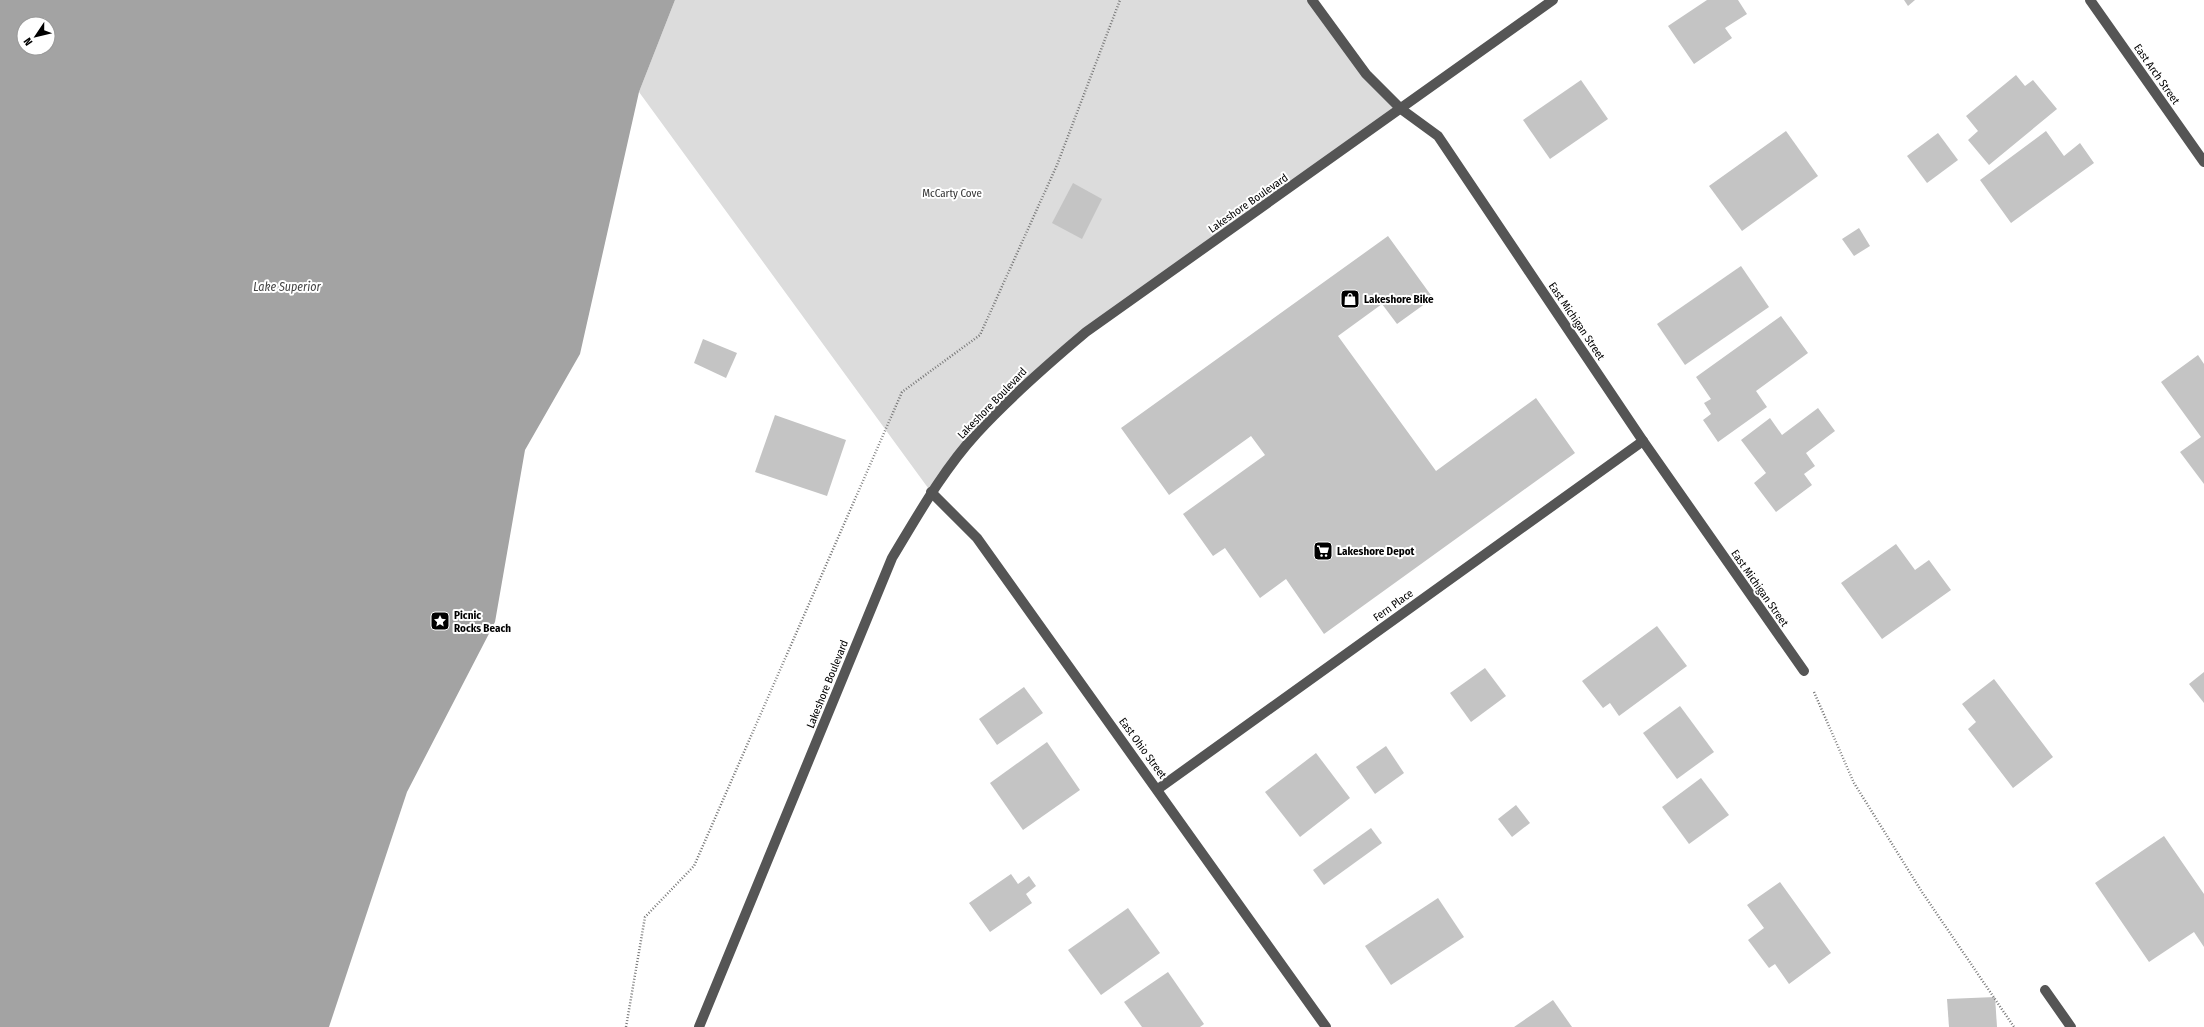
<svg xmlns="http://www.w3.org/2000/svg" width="2204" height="1027" font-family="'Fira Sans Condensed',sans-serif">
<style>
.green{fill:#dcdcdc}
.water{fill:#a3a3a3;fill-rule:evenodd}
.building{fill:#c4c4c4}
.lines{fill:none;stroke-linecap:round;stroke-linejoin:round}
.path{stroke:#777;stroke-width:2.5;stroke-dasharray:1 2;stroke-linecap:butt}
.minor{stroke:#555;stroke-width:10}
.labels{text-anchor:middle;stroke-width:4;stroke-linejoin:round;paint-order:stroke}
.street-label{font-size:11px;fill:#000;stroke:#fff}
.park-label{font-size:11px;fill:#333;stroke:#fff}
.poi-label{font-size:11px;font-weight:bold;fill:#000;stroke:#fff;text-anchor:start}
.water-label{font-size:12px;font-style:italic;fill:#444;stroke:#fff}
</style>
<rect width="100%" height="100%" fill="#fff"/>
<polygon class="green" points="675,0 1312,0 1401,109 1086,332 1027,381 931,492 639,92"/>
<path class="water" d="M0 0H675L639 92 580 354 525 450 495 622 407 792 329 1027H0ZM24 24H48V48H24Z"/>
<g class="building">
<polygon points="1707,0 1738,0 1747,14 1725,28 1732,38 1694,64 1668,26"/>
<polygon points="1904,0 1915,0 1908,6"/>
<polygon points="2016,75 2025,86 2033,80 2057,109 1989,165 1968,140 1978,131 1966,116"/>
<polygon points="1581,80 1608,119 1550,159 1523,120"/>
<polygon points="1786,131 1818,176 1742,231 1709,186"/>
<polygon points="2046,131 2064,156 2080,143 2094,163 2011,223 1980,180"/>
<polygon points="1938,133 1958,160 1927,183 1907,156"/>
<polygon points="1073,183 1102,199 1082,239 1052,223"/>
<polygon points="1859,228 1870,246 1854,256 1842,239"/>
<polygon points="1388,236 1433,298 1397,324 1382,304 1338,336 1436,471 1536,398 1575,453 1324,634 1286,579 1260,598 1225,548 1213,556 1183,514 1265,455 1251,436 1169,495 1121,428"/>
<polygon points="1741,266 1769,307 1685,365 1657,324"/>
<polygon points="1781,316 1808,353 1756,391 1767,407 1718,442 1703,420 1711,414 1704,403 1711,399 1696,377"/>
<polygon points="703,339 737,353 726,378 694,363"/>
<polygon points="2198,355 2204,364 2204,484 2180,452 2201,437 2161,382"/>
<polygon points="1818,408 1835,431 1806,453 1815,466 1804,474 1812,485 1776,512 1754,483 1766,473 1741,440 1770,418 1782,435"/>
<polygon points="775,415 846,440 827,496 755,472"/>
<polygon points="1896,544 1915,570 1929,560 1951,590 1882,639 1841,583"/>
<polygon points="1657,626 1687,666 1619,716 1610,703 1603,708 1582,681"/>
<polygon points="1485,668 1506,696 1471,722 1450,693"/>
<polygon points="2204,672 2204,703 2189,684"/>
<polygon points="1994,679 2053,757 2013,788 1968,729 1976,722 1962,704"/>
<polygon points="1024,687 1043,713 997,745 979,719"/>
<polygon points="1680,706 1714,752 1677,779 1643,733"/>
<polygon points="1047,742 1080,790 1023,830 990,783"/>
<polygon points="1386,746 1404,773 1375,794 1356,767"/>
<polygon points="1316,753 1350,798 1300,837 1265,792"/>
<polygon points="1701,778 1729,815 1689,844 1662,807"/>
<polygon points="1516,805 1530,823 1512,837 1498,819"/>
<polygon points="1371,828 1382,843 1324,885 1313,870"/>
<polygon points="2164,836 2204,894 2204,947 2194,932 2149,962 2095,883"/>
<polygon points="1011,874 1018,884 1029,876 1036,886 1026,894 1032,903 990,932 969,903"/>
<polygon points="1780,882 1831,953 1789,984 1775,964 1769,968 1748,940 1764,928 1747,905"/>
<polygon points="1438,898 1464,937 1391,985 1365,946"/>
<polygon points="1128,908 1160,953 1101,995 1068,950"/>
<polygon points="1168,972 1204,1024 1200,1027 1142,1027 1124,1002"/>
<polygon points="1995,997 1997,1027 1949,1027 1947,999"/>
<polygon points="1553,1000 1572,1027 1514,1027"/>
</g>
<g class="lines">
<g class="path">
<polyline points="1814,692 1854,783 1922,892 2014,1027"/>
<polyline points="626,1027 645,917 694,866 902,392 980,335 1057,165 1120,0"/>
</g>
<g class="minor">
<polyline points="1312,0 1366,74 1401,109 1438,136 1643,441 1804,671"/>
<polyline points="2090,0 2204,162"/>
<polyline points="931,492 977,538 1326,1027"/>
<polyline points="1158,789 1643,441"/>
<polyline points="2045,990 2071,1027"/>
<path d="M699 1027 892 558C918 515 943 470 977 433 1011 396 1048 364 1086 332L1553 0"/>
</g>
</g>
<defs>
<symbol id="shop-square" viewBox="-11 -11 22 22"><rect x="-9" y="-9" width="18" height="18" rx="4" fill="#000" stroke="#fff"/><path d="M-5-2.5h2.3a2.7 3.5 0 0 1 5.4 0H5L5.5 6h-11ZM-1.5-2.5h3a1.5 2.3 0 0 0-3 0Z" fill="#fff"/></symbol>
<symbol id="supermarket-square" viewBox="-11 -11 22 22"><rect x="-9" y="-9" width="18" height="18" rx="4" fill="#000" stroke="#fff"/><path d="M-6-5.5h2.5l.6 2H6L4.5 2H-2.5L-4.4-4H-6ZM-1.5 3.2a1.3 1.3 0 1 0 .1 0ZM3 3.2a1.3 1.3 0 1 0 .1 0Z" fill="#fff"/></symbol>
<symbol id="sight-square" viewBox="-11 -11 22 22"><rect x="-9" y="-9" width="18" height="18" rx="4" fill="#000" stroke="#fff"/><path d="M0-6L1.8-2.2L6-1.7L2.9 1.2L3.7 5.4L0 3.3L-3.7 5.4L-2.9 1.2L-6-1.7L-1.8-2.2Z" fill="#fff"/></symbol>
</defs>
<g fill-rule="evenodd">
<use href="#shop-square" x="1339" y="288" width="22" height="22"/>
<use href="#supermarket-square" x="1312" y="540" width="22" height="22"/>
<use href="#sight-square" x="429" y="610" width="22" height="22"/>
</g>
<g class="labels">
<g class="street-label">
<text transform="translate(2157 74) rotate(55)" y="4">East Arch Street</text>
<text transform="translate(1248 203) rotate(-35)" y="4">Lakeshore Boulevard</text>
<text transform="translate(1577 321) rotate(56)" y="4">East Michigan Street</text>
<text transform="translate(992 403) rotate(-46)" y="4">Lakeshore Boulevard</text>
<text transform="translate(1760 588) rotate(55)" y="4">East Michigan Street</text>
<text transform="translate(1393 605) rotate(-36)" y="4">Fern Place</text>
<text transform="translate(827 684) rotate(-68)" y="4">Lakeshore Boulevard</text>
<text transform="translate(1143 748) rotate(54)" y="4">East Ohio Street</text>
</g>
<g class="park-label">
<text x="952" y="197">McCarty Cove</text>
</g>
<g class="poi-label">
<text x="1364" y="303">Lakeshore Bike</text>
<text x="1337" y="555">Lakeshore Depot</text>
<text x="454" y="619">Picnic<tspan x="454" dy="13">Rocks Beach</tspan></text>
</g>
<g class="water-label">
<text x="287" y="291">Lake Superior</text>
</g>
</g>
<g transform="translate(36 36) rotate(235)"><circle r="19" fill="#ffffff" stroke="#999999"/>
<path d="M0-3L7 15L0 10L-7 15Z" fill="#000000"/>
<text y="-6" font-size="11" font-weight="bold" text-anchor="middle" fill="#000000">N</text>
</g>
</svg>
